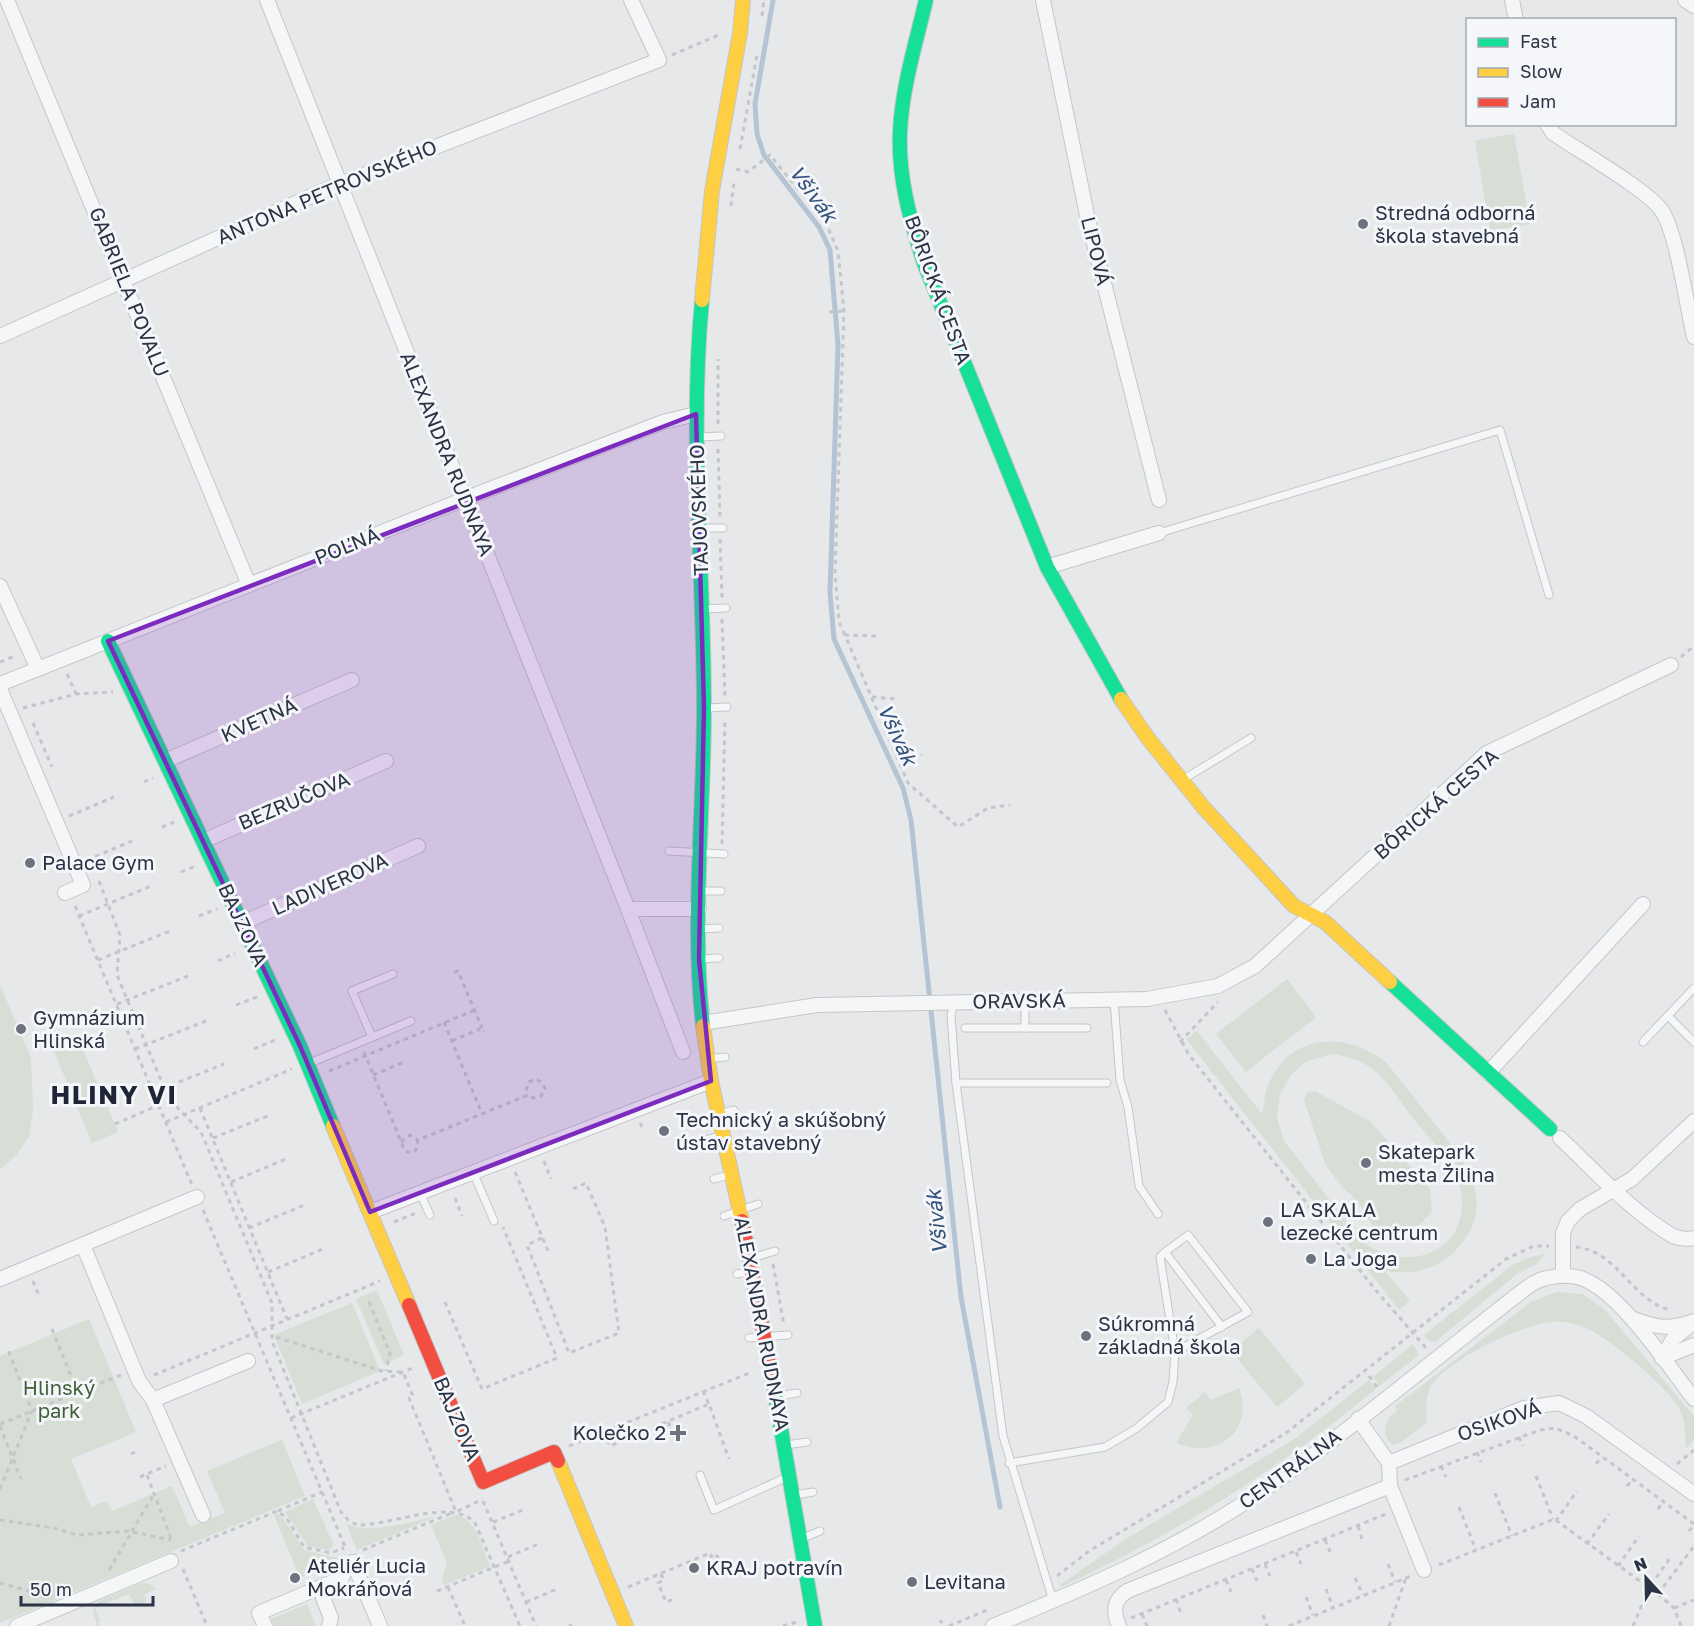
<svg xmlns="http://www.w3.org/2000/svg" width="1694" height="1626" font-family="'Golos Text',sans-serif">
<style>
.green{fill:#d6ded6;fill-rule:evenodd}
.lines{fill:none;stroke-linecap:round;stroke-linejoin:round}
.stream{stroke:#b4c4d5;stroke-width:5}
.lane-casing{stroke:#c4c6c8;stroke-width:9}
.street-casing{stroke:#c4c6c8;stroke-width:16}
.fast-casing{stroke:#c4c6c8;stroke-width:16}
.slow-casing{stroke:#c4c6c8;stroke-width:16}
.jam-casing{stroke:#c4c6c8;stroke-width:16}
.path{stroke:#c5c6ca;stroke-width:3;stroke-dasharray:4.5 4.5;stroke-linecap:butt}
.lane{stroke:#f5f6f7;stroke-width:7}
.street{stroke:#f5f6f7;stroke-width:14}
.fast{stroke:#16e098;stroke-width:14}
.slow{stroke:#ffcf43;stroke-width:14}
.jam{stroke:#f24e42;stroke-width:14}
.marked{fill:#7b2cbf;fill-opacity:0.2;stroke:#7b2cbf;stroke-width:4.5;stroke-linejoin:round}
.poi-dot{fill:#6c737f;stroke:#f4f6f9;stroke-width:2}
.labels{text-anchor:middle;stroke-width:6;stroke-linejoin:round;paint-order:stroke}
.street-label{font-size:20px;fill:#2b3445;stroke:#f4f6f9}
.poi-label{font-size:20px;fill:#2b3445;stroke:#f4f6f9;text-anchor:start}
.park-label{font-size:20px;fill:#3f6138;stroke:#f4f6f9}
.water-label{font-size:21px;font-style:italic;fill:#34527a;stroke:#f4f6f9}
.district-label{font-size:26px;font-weight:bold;letter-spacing:1.5px;fill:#1d2536;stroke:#f4f6f9}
</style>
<rect width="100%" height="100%" fill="#e6e8ea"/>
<g class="green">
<polygon points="1514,134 1530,224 1490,231 1475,140"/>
<polygon points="1287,979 1316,1017 1246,1072 1216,1034"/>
<polygon points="0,985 31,1058 33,1111 29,1136 17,1155 0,1169"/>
<path d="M1197 1031 1262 1114C1264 1107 1264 1099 1266 1091 1285 1034 1343 1029 1386 1062 1402 1083 1419 1103 1435 1124 1465 1162 1499 1204 1457 1249 1438 1270 1412 1275 1385 1271L1410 1301 1399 1310 1186 1039ZM1332 1054C1348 1056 1361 1060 1374 1070 1386 1079 1396 1096 1406 1109 1421 1129 1441 1149 1454 1170 1458 1178 1461 1188 1462 1197 1466 1255 1405 1274 1362 1241L1284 1141 1277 1118 1280 1095 1291 1075 1305 1062Z"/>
<polygon points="78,1038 118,1132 92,1143 53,1049"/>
<path d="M1315 1091 1371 1122 1430 1189 1432 1211C1424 1223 1393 1247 1378 1236L1358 1201 1344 1189 1326 1166 1304 1100 1307 1093Z"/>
<polygon points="1545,1254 1538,1263 1517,1274 1435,1342 1429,1341 1424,1335 1511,1266 1527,1258"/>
<polygon points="377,1290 404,1355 384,1364 356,1299"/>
<path d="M1557 1292 1582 1294 1604 1309 1694 1416V1440L1686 1448C1685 1437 1686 1423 1681 1412 1672 1390 1612 1341 1590 1330 1583 1326 1572 1323 1564 1322 1533 1317 1448 1359 1431 1386 1425 1397 1426 1410 1427 1422L1400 1443 1393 1445C1379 1434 1386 1419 1397 1410L1395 1406 1531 1302Z"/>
<polygon points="352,1303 380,1371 302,1404 274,1335"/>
<polygon points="89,1319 136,1432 71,1459 91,1507 106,1501 112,1511 172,1486 190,1527 225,1513 207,1471 282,1440 305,1496 0,1623 0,1356"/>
<polygon points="1259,1328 1305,1384 1277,1407 1231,1351"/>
<polygon points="1413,1344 1419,1355 1379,1386 1373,1377"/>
<path d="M1369 1380 1376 1389C1277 1471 1177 1533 1061 1587L1060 1585 1124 1540 1293 1440Z"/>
<path d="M1239 1388C1255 1432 1216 1460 1176 1443L1193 1415 1186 1408 1205 1392 1211 1400Z"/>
<polygon points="313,1499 333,1543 332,1548 328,1550 308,1546 285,1512"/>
<polygon points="277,1514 283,1518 304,1550 338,1558 340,1562 300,1578 274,1515"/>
<path d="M455 1515C477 1518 482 1548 490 1566L444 1585 442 1579 447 1563 431 1525Z"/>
<path d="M435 1517 357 1550 346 1523C365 1536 412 1521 435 1517Z"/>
<polygon points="141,1583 148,1583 157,1589 144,1594 147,1601 135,1606 129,1594 95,1608 100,1621 98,1622 99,1626 97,1626 93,1609 99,1601"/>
<polygon points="307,1604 316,1626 274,1626 271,1619"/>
</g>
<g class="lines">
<polyline class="stream" points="773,0 755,104 757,134 764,155 819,227 830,250 838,345 830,593 834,639 903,788 911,820 961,1297 1000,1507"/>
<defs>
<g id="lane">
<polyline points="700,437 721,436"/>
<polyline points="700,528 723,528"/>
<polyline points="1159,533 1500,430 1549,595"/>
<polyline points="702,609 726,608"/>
<polyline points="707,708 727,707"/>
<polyline points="1184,779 1251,738"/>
<polyline points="669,851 724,854"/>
<polyline points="702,891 721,891"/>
<polyline points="701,929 719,928"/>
<polyline points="700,959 719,958"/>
<polyline points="1114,1000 1120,1080 1128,1107 1139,1186 1158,1214"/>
<polyline points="954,1002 951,1015 956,1083 1107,1083"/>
<polyline points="1668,1016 1694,1042"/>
<polyline points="965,1028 1025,1028 1025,1001"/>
<polyline points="1025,1028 1087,1028"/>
<polyline points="372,1037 352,991 393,974"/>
<polyline points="1643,1042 1694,988"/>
<polyline points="715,1058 725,1057"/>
<polyline points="310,1063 411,1021"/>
<polyline points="956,1083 1003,1436 1053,1601"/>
<polyline points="719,1114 734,1110"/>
<polyline points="721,1123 736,1120"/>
<polyline points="705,1140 722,1135"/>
<polyline points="473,1172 494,1221"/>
<polyline points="714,1179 729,1175"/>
<polyline points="420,1193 430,1215"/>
<polyline points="724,1216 758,1204"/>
<polyline points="1165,1252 1160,1257 1175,1352 1248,1312 1188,1235 1165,1252 1222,1327"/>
<polyline points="752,1258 775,1251"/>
<polyline points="737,1274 753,1271"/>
<polyline points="749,1338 788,1335"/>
<polyline points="778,1396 797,1393"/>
<polyline points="786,1445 807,1442"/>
<polyline points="1009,1463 1105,1447 1137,1428 1168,1402 1173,1382 1175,1352"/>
<polyline points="700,1475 714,1510 787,1477"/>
<polyline points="795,1495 813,1492"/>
<polyline points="803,1538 820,1531"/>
<polyline points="808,1570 826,1568"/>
</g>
<g id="street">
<polyline points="7,0 249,585"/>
<polyline points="267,0 628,909 699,909"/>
<polyline points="1043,0 1088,220 1159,500"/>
<polyline points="1512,0 1516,20"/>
<polyline points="1685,0 1694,6"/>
<path d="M1547 124 1553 133C1577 150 1648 190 1662 211 1677 234 1687 307 1694 337"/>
<polyline points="0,336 327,189 659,60 631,0"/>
<polyline points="1047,567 1159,533"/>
<polyline points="0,586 38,669"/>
<polyline points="0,684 480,493 663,422 696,414"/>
<polyline points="0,689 83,885 65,893"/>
<polyline points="165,761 352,680"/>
<polyline points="203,841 386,761"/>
<polyline points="628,909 683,1052"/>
<polyline points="242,923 418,846"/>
<polyline points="703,1023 817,1005 1147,999 1218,986 1255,966 1487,753 1671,665"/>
<polyline points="1488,1073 1643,904"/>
<path d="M1560 1138C1594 1170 1628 1208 1668 1233 1675 1238 1686 1240 1694 1238"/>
<polyline points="370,1212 711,1081"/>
<polyline points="83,1245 139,1381 153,1400 203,1515"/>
<polyline points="1563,1276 1563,1233 1568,1221 1580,1209 1632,1179 1694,1121"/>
<polyline points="0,1279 197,1197"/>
<path d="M1631 1318C1657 1328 1668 1330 1694 1321"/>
<polyline points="1662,1358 1673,1339 1689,1326"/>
<polyline points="1662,1358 1694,1345"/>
<polyline points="153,1400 248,1361"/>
<polyline points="1358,1419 1389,1463 1390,1486 1424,1570"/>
<polyline points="1389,1463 1524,1408 1559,1403 1586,1416 1694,1494"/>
<polyline points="353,1562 380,1626"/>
<polyline points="17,1626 171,1561"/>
<polyline points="265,1626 259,1613 342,1578"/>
<polyline points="329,1626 331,1618 323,1598 353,1562"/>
<path d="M993 1626C1078 1591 1163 1555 1241 1505 1336 1443 1423 1368 1512 1299 1521 1292 1532 1282 1543 1279 1555 1276 1571 1274 1583 1279 1621 1293 1668 1366 1694 1399"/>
<path d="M1119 1626C1113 1611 1113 1601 1127 1591L1390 1486"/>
</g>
<g id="fast">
<path d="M926 0C916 43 902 87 900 132 898 177 910 220 924 263L1047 567 1121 699"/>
<path d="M702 300C689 436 704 572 704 709 704 814 691 922 703 1026"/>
<polyline points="108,641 300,1046 333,1126"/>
<polyline points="1390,982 1550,1129"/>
<polyline points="772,1377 815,1626"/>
</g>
<g id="slow">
<polyline points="702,300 712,191 740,33 743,0"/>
<polyline points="1121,699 1147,737 1204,808 1294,906 1325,922 1390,982"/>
<polyline points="703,1026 711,1081 742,1221"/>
<polyline points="333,1126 409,1305"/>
<polyline points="558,1461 626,1626"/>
</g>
<g id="jam">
<polyline points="742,1221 772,1377"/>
<polyline points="409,1305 483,1482 554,1452 558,1461"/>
</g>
</defs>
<use href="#lane" class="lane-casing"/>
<use href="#street" class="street-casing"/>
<use href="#fast" class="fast-casing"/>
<use href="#slow" class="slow-casing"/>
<use href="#jam" class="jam-casing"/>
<g class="path">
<polyline points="762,16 764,0"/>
<polyline points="672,55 721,34"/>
<polyline points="740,149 757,55"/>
<polyline points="736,169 748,172 770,155 827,225 838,251 844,311 835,572 839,622 845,635"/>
<polyline points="731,206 734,182"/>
<polyline points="829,312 844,311"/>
<polyline points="718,424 718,359"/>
<polyline points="718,449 720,517"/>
<polyline points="720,539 722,598"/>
<polyline points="722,619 725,697"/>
<polyline points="876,636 845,635 908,783 958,827 988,808 1010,805"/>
<polyline points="1681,657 1694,646"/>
<polyline points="0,662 15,656"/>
<polyline points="67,674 76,694"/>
<polyline points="872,697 899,699"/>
<polyline points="23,708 76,694 113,692"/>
<polyline points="33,723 52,767"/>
<polyline points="894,753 922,755"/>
<polyline points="144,782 153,778"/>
<polyline points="69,816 114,797"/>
<polyline points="162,827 174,822"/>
<polyline points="722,844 725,718"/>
<polyline points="87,860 132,841"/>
<polyline points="181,872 196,866"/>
<path d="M99 881 120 935 117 975 169 1099 201 1132 272 1303V1341L341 1512 348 1520 357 1525C389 1526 452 1497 475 1523L520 1626"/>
<polyline points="75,906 192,1185"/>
<polyline points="79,916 151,886"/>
<polyline points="199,916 217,909"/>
<polyline points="98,960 170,931"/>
<polyline points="218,961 235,953"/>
<polyline points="454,973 458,971 482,1028"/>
<polyline points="117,1004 188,976"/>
<polyline points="236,1005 257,997"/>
<polyline points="1165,1010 1189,1055 1374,1288 1426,1348"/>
<polyline points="444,1022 482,1114"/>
<polyline points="452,1041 482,1028 484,1032"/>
<polyline points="1180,1042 1218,1002"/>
<polyline points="135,1049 206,1021"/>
<polyline points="254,1049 277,1039"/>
<polyline points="364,1052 405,1151 411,1153 416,1150 418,1140 528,1095 533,1098 541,1096 545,1089 543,1083 536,1079 529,1082 526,1091 528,1095"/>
<polyline points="329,1071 475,1010"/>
<polyline points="373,1075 404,1062"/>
<polyline points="154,1092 224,1064"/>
<polyline points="200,1108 287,1319"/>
<polyline points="166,1122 292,1069"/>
<polyline points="640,1123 644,1131"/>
<polyline points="115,1124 159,1105"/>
<polyline points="213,1138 270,1115"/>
<polyline points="401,1142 410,1135 418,1140"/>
<polyline points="544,1161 551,1179"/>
<polyline points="515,1172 548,1251"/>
<polyline points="231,1182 288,1158"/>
<polyline points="455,1198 462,1216"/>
<polyline points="203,1210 346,1549"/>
<polyline points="394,1222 416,1213"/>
<polyline points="249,1228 307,1204"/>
<polyline points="542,1238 527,1245 569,1353 619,1333 605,1227 586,1183 573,1189"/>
<path d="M1576 1247C1618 1251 1631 1300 1670 1310"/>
<polyline points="773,1264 784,1325"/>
<polyline points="268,1272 325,1248"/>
<polyline points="33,1281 40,1298"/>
<polyline points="369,1302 390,1353 386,1371"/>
<polyline points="445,1302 482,1389 557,1358 503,1227"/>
<polyline points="52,1329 78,1393"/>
<polyline points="276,1337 382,1371 403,1372 413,1396 409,1398 456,1512 481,1500"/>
<polyline points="154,1375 380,1281"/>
<polyline points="1369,1376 1377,1387"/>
<polyline points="703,1391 709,1404"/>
<polyline points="291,1418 415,1367"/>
<polyline points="668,1422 672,1432 676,1430"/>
<polyline points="0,1424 121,1375"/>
<polyline points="0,1426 21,1479"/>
<polyline points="603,1432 610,1446 709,1404 729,1459"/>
<polyline points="1519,1437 1523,1446"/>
<polyline points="569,1446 752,1372"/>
<polyline points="1477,1452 1481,1462"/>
<polyline points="131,1454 137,1451"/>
<polyline points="1596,1464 1602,1457"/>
<polyline points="1677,1464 1694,1450"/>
<polyline points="1441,1466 1446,1477"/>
<polyline points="147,1475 172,1541"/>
<polyline points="1536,1476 1553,1519"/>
<polyline points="140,1477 166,1466"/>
<polyline points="1405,1480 1540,1430 1555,1428 1574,1436 1694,1524"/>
<polyline points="1627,1486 1633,1479"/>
<polyline points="0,1489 32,1411 7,1347"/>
<polyline points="1495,1493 1512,1536"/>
<polyline points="483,1501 536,1626"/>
<polyline points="1459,1507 1476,1550"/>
<polyline points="1658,1509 1664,1501"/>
<polyline points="278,1511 322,1492"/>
<polyline points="0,1520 54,1528 76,1535 128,1531 171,1540"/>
<polyline points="1556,1521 1577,1491"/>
<polyline points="493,1522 523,1510"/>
<polyline points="1358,1526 1362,1539"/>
<polyline points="1689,1531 1694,1525"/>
<polyline points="1325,1540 1330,1552"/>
<polyline points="1587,1544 1609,1514"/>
<polyline points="363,1550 454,1512"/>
<polyline points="181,1551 277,1511 286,1517 304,1547 331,1553 344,1548"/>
<polyline points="1296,1552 1301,1564"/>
<polyline points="508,1557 538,1544"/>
<polyline points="707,1560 717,1556 723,1567"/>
<polyline points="1265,1564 1270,1576"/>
<polyline points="1388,1564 1395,1582"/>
<polyline points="1439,1565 1554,1519 1658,1594 1674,1608 1681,1626"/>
<polyline points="1618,1566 1639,1536"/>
<polyline points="183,1569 207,1626"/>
<polyline points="1252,1569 1257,1581"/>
<polyline points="109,1570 154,1494"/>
<polyline points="661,1574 664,1580 658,1583 666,1602 674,1599"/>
<polyline points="1057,1576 1089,1551 1286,1433 1506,1259 1534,1246 1549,1246"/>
<polyline points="1355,1578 1363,1595"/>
<polyline points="1226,1580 1231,1592"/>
<polyline points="0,1583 47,1596"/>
<polyline points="448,1587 465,1626"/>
<polyline points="628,1587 710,1553 712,1558"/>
<polyline points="1326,1589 1333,1607"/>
<polyline points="437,1591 509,1561"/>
<polyline points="1658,1594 1694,1546"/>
<polyline points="1306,1597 1313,1615"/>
<polyline points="1176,1599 1181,1613"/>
<polyline points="526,1602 557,1589"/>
<polyline points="1674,1608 1694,1600"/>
<polyline points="1142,1614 1147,1626"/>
<polyline points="1263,1615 1267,1626"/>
<polyline points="1131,1618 1386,1514"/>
<polyline points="940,1620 942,1623"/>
<polyline points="569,1626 572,1625"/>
<polyline points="783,1626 797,1622"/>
<polyline points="949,1626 987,1610"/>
<polyline points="1289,1626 1411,1576"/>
<polyline points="1389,1626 1406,1578"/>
<polyline points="1633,1626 1649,1588 1670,1558"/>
</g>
<use href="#lane" class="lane"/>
<use href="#street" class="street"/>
<use href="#fast" class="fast"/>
<use href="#slow" class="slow"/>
<use href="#jam" class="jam"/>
</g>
<path class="marked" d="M696 414 704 708 699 959 711 1081 370 1212 300 1046 108 641Z"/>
<g class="poi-dot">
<circle cx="1363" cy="224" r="6"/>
<circle cx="30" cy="863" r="6"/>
<circle cx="21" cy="1029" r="6"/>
<circle cx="664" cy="1131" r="6"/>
<circle cx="1366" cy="1163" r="6"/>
<circle cx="1268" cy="1222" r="6"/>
<circle cx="1311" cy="1259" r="6"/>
<circle cx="1086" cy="1336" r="6"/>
<path d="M675 1424h6v6h6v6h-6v6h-6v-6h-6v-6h6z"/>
<circle cx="694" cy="1568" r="6"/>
<circle cx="295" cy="1578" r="6"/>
<circle cx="912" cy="1582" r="6"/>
</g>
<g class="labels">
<g class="street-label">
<text transform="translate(327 192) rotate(-23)" y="7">ANTONA PETROVSKÉHO</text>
<text transform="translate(1096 251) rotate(76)" y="7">LIPOVÁ</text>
<text transform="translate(938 290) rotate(70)" y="7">BÔRICKÁ CESTA</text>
<text transform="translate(129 292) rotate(68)" y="7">GABRIELA POVALU</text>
<text transform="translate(447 454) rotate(68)" y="7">ALEXANDRA RUDNAYA</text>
<text transform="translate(699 510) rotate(-92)" y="7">TAJOVSKÉHO</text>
<text transform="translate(347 546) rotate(-22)" y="7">POĽNÁ</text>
<text transform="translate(259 720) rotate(-24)" y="7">KVETNÁ</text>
<text transform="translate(294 801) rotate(-23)" y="7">BEZRUČOVA</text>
<text transform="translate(1436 804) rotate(-41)" y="7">BÔRICKÁ CESTA</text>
<text transform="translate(330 884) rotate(-24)" y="7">LADIVEROVA</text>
<text transform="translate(243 925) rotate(65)" y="7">BAJZOVA</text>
<text transform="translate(1019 1001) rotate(-1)" y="7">ORAVSKÁ</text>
<text transform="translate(762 1324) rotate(79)" y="7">ALEXANDRA RUDNAYA</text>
<text transform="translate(457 1419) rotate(67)" y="7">BAJZOVA</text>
<text transform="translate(1499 1421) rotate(-19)" y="7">OSIKOVÁ</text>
<text transform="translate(1290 1469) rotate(-36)" y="7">CENTRÁLNA</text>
</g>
<g class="poi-label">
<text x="1375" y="220">Stredná odborná<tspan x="1375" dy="23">škola stavebná</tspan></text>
<text x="42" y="870">Palace Gym</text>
<text x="33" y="1025">Gymnázium<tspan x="33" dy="23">Hlinská</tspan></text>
<text x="676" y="1127">Technický a skúšobný<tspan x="676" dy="23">ústav stavebný</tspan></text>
<text x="1378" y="1159">Skatepark<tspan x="1378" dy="23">mesta Žilina</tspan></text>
<text x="1280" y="1217">LA SKALA<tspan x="1280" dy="23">lezecké centrum</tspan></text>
<text x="1323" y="1266">La Joga</text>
<text x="1098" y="1331">Súkromná<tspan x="1098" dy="23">základná škola</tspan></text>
<text x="666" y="1440" text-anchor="end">Kolečko 2</text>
<text x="307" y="1573">Ateliér Lucia<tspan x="307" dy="23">Mokráňová</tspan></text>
<text x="706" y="1575">KRAJ potravín</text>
<text x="924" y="1589">Levitana</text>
</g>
<g class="park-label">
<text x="59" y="1395">Hlinský<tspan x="59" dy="23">park</tspan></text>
</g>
<g class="water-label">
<text transform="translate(813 194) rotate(54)" y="7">Všivák</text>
<text transform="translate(897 735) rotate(65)" y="7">Všivák</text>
<text transform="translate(937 1222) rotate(-96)" y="7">Všivák</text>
</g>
<g class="district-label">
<text x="114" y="1104">HLINY VI</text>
</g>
</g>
<rect x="1466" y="18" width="210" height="108" fill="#f4f6f9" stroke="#a4a8b1" stroke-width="1.5"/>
<rect x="1478" y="38" width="30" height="9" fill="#16e098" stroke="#a4a8b1" stroke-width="1.5"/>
<text x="1520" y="48" font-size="18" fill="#2b3445">Fast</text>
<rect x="1478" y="68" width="30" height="9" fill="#ffcf43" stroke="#a4a8b1" stroke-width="1.5"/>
<text x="1520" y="78" font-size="18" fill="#2b3445">Slow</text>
<rect x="1478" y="98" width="30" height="9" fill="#f24e42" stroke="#a4a8b1" stroke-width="1.5"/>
<text x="1520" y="108" font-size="18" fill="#2b3445">Jam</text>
<g transform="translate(1646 1578) rotate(338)" stroke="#f4f6f9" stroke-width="4.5" paint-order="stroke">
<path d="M0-4.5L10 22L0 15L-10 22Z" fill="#2b3445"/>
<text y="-9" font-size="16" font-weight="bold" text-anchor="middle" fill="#2b3445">N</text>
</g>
<path d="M21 1596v9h132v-9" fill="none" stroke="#2b3445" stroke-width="3"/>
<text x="30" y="1596" font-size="18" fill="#2b3445" stroke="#f4f6f9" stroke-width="4.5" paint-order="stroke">50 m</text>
</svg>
